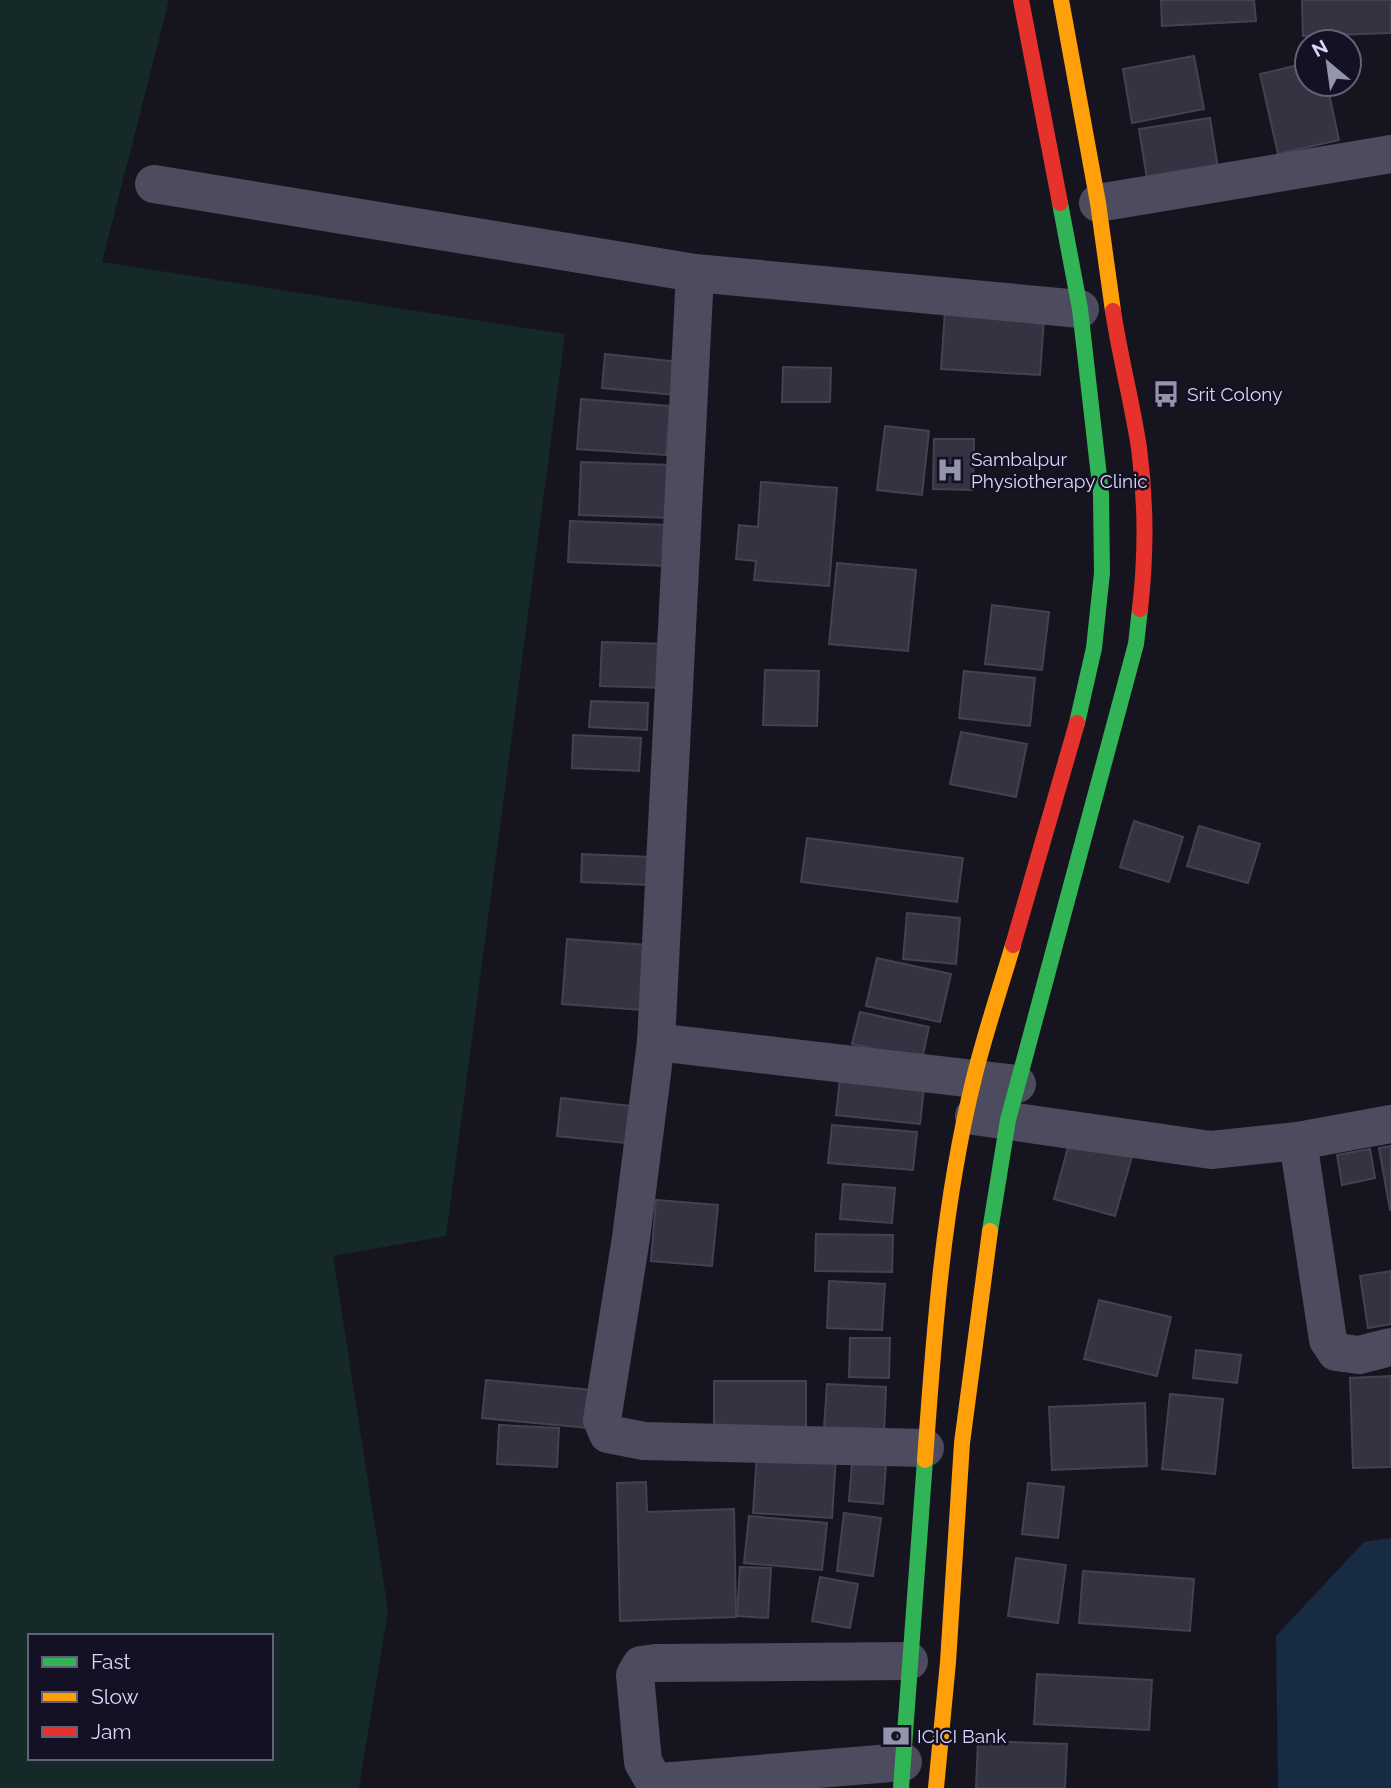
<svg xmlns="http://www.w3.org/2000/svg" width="1391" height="1788" font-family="Raleway,sans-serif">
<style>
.green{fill:#152928;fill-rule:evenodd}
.water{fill:#172c43}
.building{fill:#343341;stroke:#434152;stroke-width:2}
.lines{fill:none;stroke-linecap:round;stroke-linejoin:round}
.street{stroke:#4c4c5e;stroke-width:38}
.fast{stroke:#30b455;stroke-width:16}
.slow{stroke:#ff9f0a;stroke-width:16}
.jam{stroke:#e5322d;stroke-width:16}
.labels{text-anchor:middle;stroke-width:5;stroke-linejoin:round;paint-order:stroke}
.poi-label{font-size:19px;fill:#d9d8fa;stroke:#131123;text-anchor:start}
</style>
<rect width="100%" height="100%" fill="#16151f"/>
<path class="green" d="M0 0H169L102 262 565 334 446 1236 333 1256 388 1610 359 1788H0ZM30 1636H271V1758H30Z"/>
<polygon class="water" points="1391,1538 1391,1788 1278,1788 1276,1636 1364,1542"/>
<g class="building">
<polygon points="1161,0 1254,0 1256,21 1162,26"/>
<polygon points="1302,0 1391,0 1391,33 1303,36"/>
<polygon points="1194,56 1204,109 1132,123 1123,69"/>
<polygon points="1307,63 1307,84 1327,84 1339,140 1278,154 1260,74"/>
<polygon points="1210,118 1218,168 1147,179 1139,129"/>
<polygon points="945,311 1044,318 1040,375 941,369"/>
<polygon points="605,354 679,362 675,395 602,388"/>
<polygon points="783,367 831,368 830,402 782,402"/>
<polygon points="581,399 670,406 666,455 577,449"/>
<polygon points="885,426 929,431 922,495 877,490"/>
<polygon points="934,439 974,439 973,490 933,489"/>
<polygon points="581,462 673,465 671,518 579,515"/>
<polygon points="761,482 837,488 829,586 754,580 756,561 736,559 739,525 758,527"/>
<polygon points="570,521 668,525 666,566 568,562"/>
<polygon points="837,563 916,570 908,651 829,644"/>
<polygon points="992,605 1049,612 1042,670 985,664"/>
<polygon points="602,642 668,644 666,688 600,686"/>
<polygon points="765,670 819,671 817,726 763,725"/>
<polygon points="964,671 1035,678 1030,726 959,718"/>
<polygon points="591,701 648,703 647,730 589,727"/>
<polygon points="961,732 1027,744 1016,797 950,784"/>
<polygon points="573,735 641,738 639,771 572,768"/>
<polygon points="1134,821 1183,837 1169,882 1120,867"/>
<polygon points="1199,826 1260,844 1248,883 1187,866"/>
<polygon points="807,838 963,858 957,902 801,882"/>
<polygon points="582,854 651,857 649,885 581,882"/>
<polygon points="907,913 960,918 956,964 903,959"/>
<polygon points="567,939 647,945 641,1010 562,1004"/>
<polygon points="877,958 951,974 940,1022 866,1006"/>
<polygon points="860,1012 929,1027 922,1059 852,1044"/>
<polygon points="841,1069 925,1078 920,1124 836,1115"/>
<polygon points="561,1098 630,1106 626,1143 557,1136"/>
<polygon points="832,1125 917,1132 913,1170 828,1163"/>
<polygon points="1071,1136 1133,1153 1115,1216 1054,1199"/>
<polygon points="1391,1146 1391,1210 1390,1210 1379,1148"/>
<polygon points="1370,1149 1375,1178 1342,1185 1337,1155"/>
<polygon points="843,1184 895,1188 892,1223 840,1219"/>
<polygon points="656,1200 718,1205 712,1266 651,1261"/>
<polygon points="816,1234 893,1235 892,1272 815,1271"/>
<polygon points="1391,1271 1391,1324 1368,1328 1360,1276"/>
<polygon points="829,1281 885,1284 882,1330 827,1328"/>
<polygon points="1099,1300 1171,1317 1157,1376 1084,1359"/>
<polygon points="850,1338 890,1338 889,1378 849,1377"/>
<polygon points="1196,1350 1241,1355 1237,1383 1193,1378"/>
<polygon points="1391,1376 1391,1467 1353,1468 1350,1378"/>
<polygon points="486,1380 592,1390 588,1428 482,1418"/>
<polygon points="714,1381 806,1381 806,1428 714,1429"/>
<polygon points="827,1384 886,1387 884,1432 824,1428"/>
<polygon points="1170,1394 1223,1399 1215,1474 1162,1469"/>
<polygon points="1145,1403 1147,1466 1052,1470 1049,1407"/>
<polygon points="499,1425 559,1428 557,1467 497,1464"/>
<polygon points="853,1450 887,1452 883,1504 849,1501"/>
<polygon points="757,1453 836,1457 832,1518 753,1513"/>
<polygon points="646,1482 647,1512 734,1509 736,1617 620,1621 617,1483"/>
<polygon points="1028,1483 1064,1487 1058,1538 1022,1534"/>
<polygon points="844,1513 881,1518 873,1576 837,1571"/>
<polygon points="749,1516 827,1523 822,1570 744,1563"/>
<polygon points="1016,1558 1066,1565 1058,1623 1008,1616"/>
<polygon points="740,1567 771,1568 768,1618 737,1616"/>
<polygon points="1083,1571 1194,1579 1190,1631 1079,1623"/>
<polygon points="820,1577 858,1584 850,1628 812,1621"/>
<polygon points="1037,1674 1152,1680 1149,1730 1034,1724"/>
<polygon points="978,1741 1067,1744 1065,1788 976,1788"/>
</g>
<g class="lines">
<g class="street">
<polyline points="154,184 695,273 1080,309"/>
<polyline points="1098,203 1391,154"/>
<polyline points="695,273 656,1042 631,1238 602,1420 608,1434 644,1441 925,1448"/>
<polyline points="656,1042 1017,1084"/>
<polyline points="974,1116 1211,1150 1298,1141 1391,1124"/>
<polyline points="1298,1141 1328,1340 1336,1352 1359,1355 1391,1347"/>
<polyline points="903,1762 660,1782 651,1776 643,1762 635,1675 641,1665 656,1663 909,1661"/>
</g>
<g class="fast">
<polyline points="1060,203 1080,309 1101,494 1102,573 1094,648 1077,723"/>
<polyline points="990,1231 1008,1120 1136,644 1140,609"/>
<polyline points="901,1788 925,1460"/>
</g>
<g class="slow">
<polyline points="1061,0 1098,203 1113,311"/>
<path d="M925 1460C934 1332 943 1203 974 1078 985 1033 1000 989 1013 945"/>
<polyline points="936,1788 948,1662 962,1443 990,1231"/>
</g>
<g class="jam">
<polyline points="1021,0 1060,203"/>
<path d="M1113 311C1120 357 1132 402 1139 448 1146 501 1146 557 1140 609"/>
<polyline points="1013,945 1077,723"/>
</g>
</g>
<defs>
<symbol id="bus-bare" viewBox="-9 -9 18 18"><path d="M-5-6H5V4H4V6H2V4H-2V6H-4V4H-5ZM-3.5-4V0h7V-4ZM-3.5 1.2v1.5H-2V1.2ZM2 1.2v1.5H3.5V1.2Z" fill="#9594ad" stroke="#131123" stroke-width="2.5" paint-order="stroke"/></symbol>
<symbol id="hospital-bare" viewBox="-9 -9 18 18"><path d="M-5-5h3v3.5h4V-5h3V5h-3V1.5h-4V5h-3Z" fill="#9594ad" stroke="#131123" stroke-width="2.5" paint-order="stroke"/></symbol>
<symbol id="bank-bare" viewBox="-9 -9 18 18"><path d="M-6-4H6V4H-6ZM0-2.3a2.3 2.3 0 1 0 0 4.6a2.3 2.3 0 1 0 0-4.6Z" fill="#9594ad" stroke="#131123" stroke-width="2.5" paint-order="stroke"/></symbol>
</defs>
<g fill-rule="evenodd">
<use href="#bus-bare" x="1147" y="375" width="38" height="38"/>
<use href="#hospital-bare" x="931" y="451" width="38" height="38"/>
<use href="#bank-bare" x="877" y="1717" width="38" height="38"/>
</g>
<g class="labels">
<g class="poi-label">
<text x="1187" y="401">Srit Colony</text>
<text x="971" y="466">Sambalpur<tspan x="971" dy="22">Physiotherapy Clinic</tspan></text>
<text x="917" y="1743">ICICI Bank</text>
</g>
</g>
<rect x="28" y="1634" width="245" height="126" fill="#131123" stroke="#626179" stroke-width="2"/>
<rect x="42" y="1657" width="35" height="10" fill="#30b455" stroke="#626179" stroke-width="2"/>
<text x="91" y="1669" font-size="21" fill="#d9d8fa">Fast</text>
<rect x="42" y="1692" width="35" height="10" fill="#ff9f0a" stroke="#626179" stroke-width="2"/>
<text x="91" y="1704" font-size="21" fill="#d9d8fa">Slow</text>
<rect x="42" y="1727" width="35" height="10" fill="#e5322d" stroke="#626179" stroke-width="2"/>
<text x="91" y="1739" font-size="21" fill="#d9d8fa">Jam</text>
<g transform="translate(1328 63) rotate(331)"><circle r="33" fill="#131123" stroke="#626179" stroke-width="2"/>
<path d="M0-5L12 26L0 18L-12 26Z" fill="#9594ad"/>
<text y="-10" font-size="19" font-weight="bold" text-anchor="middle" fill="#d9d8fa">N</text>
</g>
</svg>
